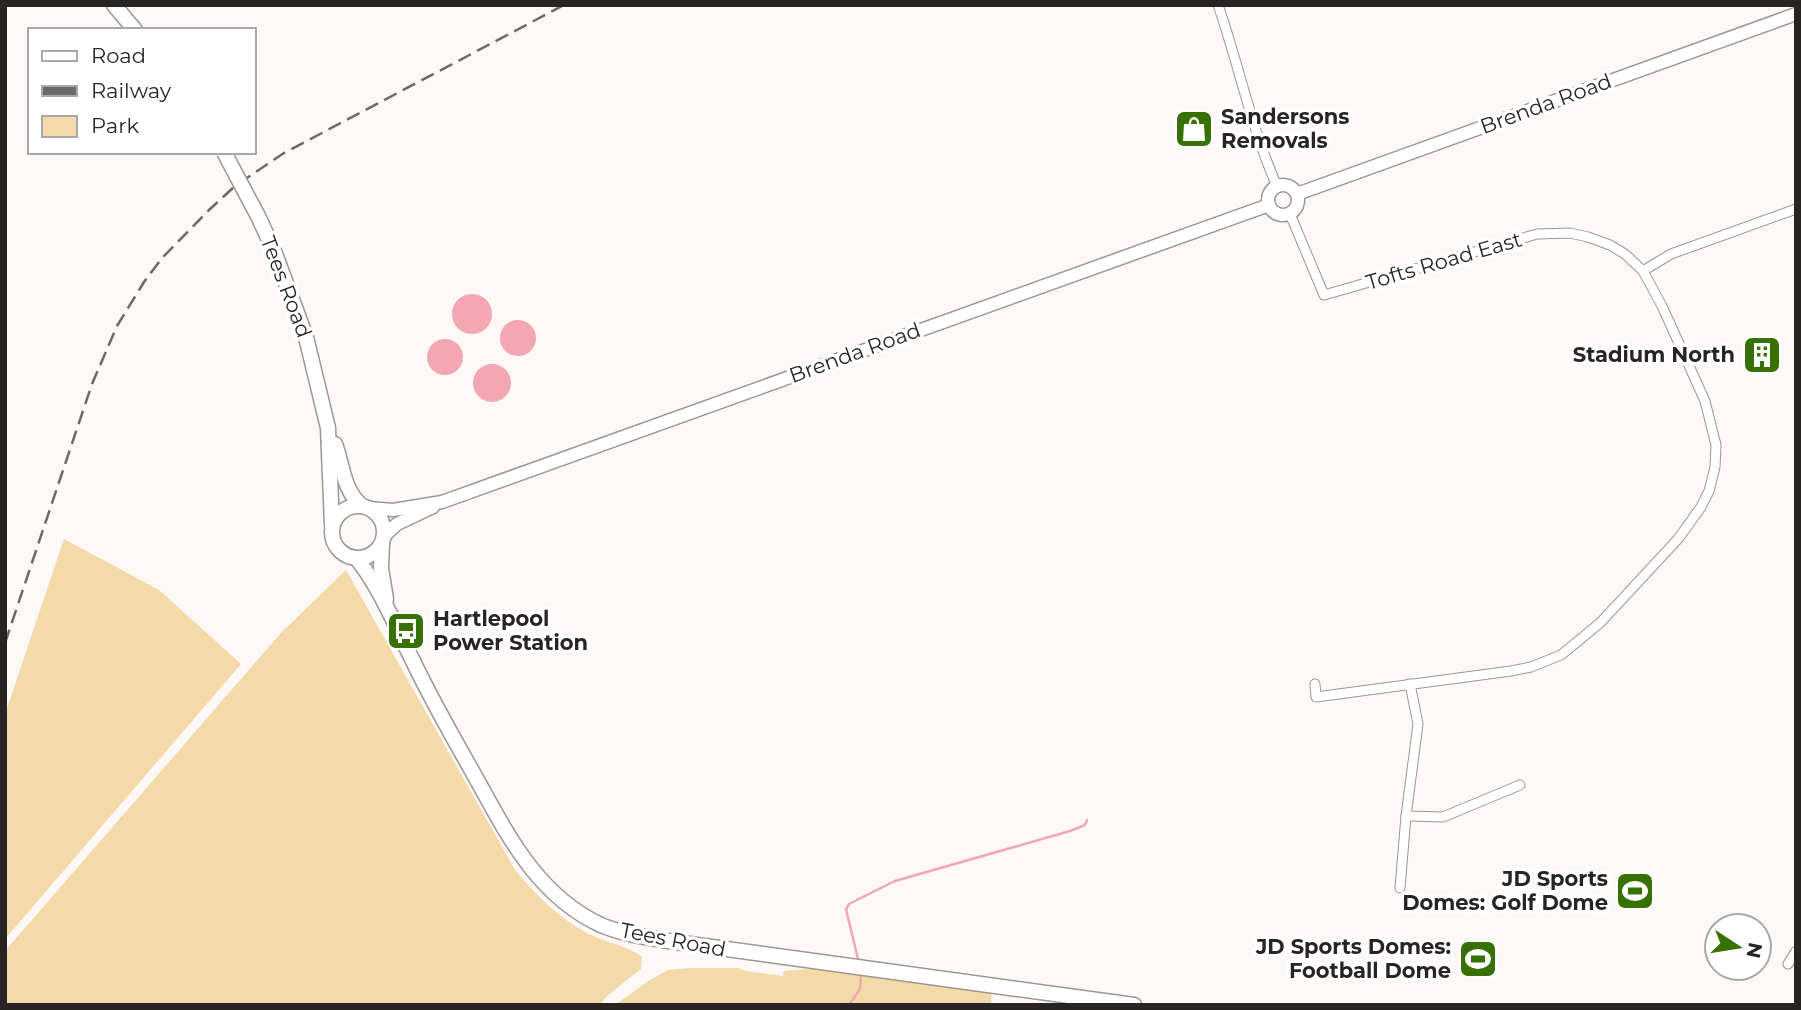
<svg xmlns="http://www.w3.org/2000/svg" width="1801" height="1010" font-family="Montserrat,sans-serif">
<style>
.green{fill:#f4d9a9}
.water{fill:#f2a7b2}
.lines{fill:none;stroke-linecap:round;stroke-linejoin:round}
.stream{stroke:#f2a7b2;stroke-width:2.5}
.street-casing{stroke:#9d9693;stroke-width:11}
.secondary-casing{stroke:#9d9693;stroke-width:15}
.primary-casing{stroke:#9d9693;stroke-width:17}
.street{stroke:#fff;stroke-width:9}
.secondary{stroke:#fff;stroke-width:12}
.primary{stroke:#fff;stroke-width:14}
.rail{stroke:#6d6967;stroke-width:2.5;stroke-dasharray:14 7;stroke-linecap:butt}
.primary-bridge-casing{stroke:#9d9693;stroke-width:17;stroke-linecap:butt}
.primary-bridge{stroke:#fff;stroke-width:14}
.labels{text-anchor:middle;stroke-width:7;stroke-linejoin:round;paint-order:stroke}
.street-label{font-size:21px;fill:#272423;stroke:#fff}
.poi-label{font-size:21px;font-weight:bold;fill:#272423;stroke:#fff;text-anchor:end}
</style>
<rect width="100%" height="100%" fill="#fef8f6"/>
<g class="green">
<polygon points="64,539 159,590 241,664 5,939 5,714"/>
<path d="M346 570 515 870C538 897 563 923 596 937 612 944 628 946 642 957L641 969 608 995 600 1005H5V951L281 633Z"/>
<polygon points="691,968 738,968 745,971 783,976 784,971 819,968 992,989 991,1003 1002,1005 615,1005 650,980 668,970"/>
</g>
<g class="water">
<circle cx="472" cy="314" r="20"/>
<circle cx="518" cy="338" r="18"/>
<circle cx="445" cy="357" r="18"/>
<circle cx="492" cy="383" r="19"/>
</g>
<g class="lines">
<g class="stream">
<polyline points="858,959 846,909 849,904 895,881 1070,831 1085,825 1087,820"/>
<polyline points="849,1005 860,989 861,975"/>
</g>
<defs>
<g id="street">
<path d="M1218 5C1239 65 1251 128 1277 186"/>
<polyline points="1290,214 1324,295 1537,234 1570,233 1588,237 1610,245 1625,254 1643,271 1662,306 1705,401 1716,445 1715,467 1709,491 1701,507 1678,539 1600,623 1561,655 1531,667 1511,671 1316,697 1315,684"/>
<polyline points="1643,271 1671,254 1796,209"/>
<polyline points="1406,816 1443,817 1520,785"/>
<polyline points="1400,888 1406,816 1418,724 1410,684"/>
<polyline points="1788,964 1796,951"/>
</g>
<g id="secondary">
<circle cx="1283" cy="200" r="15"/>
<polyline points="1297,194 1796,14"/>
<polyline points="368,508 393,510 442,502 1269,205"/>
<polyline points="383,537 397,524 433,507"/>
</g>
<g id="primary">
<polyline points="114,5 135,30"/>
<polyline points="274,251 306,337 328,428 332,525"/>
<path d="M335 444C343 465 343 490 361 505"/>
<circle cx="358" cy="532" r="26"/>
<polyline points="382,543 381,568 386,599"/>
<path d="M357 559C381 589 395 626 413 661 432 701 454 739 476 778 508 836 538 896 601 925 622 934 646 937 668 941L1134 1005"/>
</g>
</defs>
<use href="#street" class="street-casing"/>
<use href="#secondary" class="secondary-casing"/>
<use href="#primary" class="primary-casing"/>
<use href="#street" class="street"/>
<use href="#secondary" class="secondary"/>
<use href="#primary" class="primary"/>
<polyline class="rail" points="5,643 92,384 117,326 144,282 162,258 209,210 235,186 284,153 564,5"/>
<defs>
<polyline id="primary-bridge" points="224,152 259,218 274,251"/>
</defs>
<use href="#primary-bridge" class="primary-bridge-casing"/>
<use href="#primary-bridge" class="primary-bridge"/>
</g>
<defs>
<symbol id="shop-square" viewBox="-11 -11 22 22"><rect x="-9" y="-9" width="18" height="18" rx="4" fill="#377101" stroke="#fff"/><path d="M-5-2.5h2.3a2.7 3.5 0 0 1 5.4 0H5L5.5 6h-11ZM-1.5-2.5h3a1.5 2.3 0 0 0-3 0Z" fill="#fff"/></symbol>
<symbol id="building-square" viewBox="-11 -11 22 22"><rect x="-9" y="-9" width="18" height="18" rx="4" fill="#377101" stroke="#fff"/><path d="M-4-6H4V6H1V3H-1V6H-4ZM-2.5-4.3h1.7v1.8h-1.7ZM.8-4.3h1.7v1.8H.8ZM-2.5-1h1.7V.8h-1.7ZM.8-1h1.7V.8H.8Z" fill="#fff"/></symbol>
<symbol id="bus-square" viewBox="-11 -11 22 22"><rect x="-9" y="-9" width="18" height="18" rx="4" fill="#377101" stroke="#fff"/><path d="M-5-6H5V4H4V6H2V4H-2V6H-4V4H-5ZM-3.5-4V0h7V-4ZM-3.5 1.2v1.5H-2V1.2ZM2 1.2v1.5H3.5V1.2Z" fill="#fff"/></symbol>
<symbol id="stadium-square" viewBox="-11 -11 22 22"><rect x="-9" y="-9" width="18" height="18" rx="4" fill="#377101" stroke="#fff"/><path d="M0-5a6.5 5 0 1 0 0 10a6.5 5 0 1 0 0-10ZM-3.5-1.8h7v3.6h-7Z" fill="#fff"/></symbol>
</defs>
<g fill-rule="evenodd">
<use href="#shop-square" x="1172" y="107" width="44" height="44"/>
<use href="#building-square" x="1740" y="333" width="44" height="44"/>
<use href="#bus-square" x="384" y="609" width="44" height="44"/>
<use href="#stadium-square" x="1613" y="869" width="44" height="44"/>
<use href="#stadium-square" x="1456" y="937" width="44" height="44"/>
</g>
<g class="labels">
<g class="street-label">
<text transform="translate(1546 104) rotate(-20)" y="7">Brenda Road</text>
<text transform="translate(1444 261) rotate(-16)" y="7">Tofts Road East</text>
<text transform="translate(286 287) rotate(69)" y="7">Tees Road</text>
<text transform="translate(855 353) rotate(-20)" y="7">Brenda Road</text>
<text transform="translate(673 940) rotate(11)" y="7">Tees Road</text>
</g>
<g class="poi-label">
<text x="1221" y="124" text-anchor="start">Sandersons<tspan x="1221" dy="24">Removals</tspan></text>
<text x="1735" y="362">Stadium North</text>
<text x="433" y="626" text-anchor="start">Hartlepool<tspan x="433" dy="24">Power Station</tspan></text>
<text x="1608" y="886">JD Sports<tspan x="1608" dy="24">Domes: Golf Dome</tspan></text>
<text x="1451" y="954">JD Sports Domes:<tspan x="1451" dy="24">Football Dome</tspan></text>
</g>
</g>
<rect width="1801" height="1010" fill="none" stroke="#272423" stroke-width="14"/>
<rect x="28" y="28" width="228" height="126" fill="#ffffff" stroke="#a9a7a7" stroke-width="2"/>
<rect x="42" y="51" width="35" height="10" fill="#ffffff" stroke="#a9a7a7" stroke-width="2"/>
<text x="91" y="63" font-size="21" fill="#272423">Road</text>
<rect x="42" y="86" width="35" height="10" fill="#6d6967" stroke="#a9a7a7" stroke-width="2"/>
<text x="91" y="98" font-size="21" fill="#272423">Railway</text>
<rect x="42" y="116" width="35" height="21" fill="#f4d9a9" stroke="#a9a7a7" stroke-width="2"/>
<text x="91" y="133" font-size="21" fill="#272423">Park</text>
<g transform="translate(1738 947) rotate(102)"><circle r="33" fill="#ffffff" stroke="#a9a7a7" stroke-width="2"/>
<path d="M0-5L12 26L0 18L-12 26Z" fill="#377101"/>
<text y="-10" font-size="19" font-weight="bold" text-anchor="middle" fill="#272423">N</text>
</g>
</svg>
